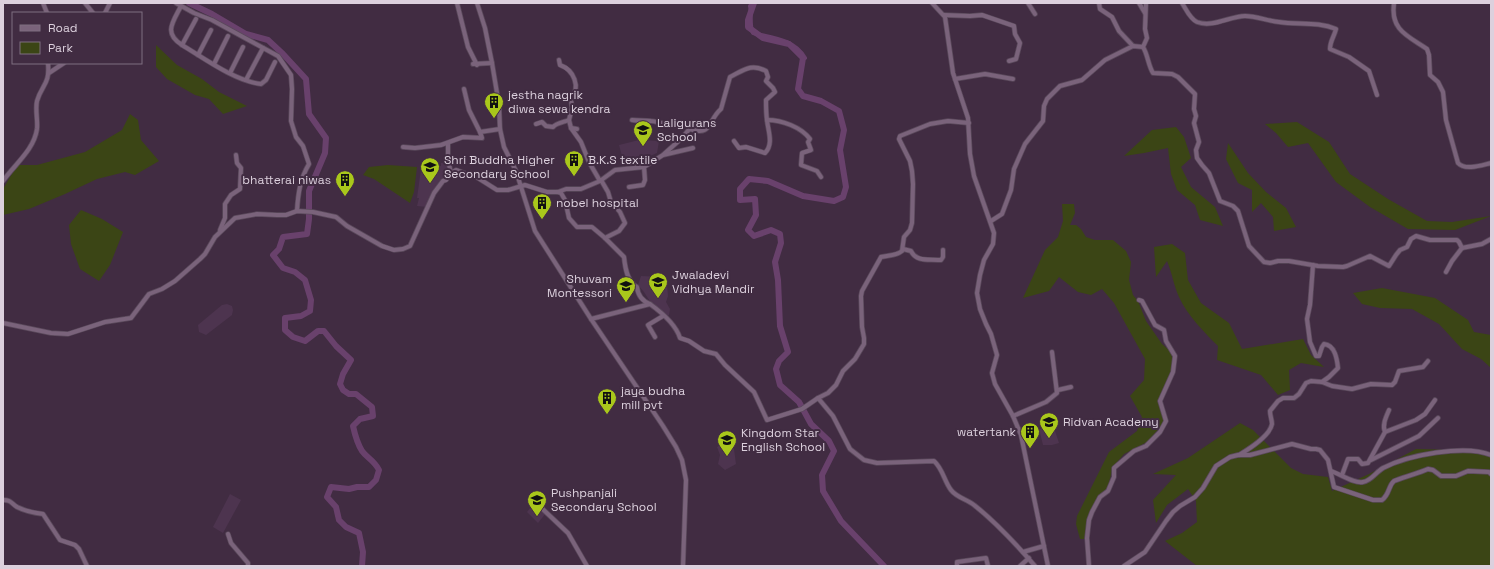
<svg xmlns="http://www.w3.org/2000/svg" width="1494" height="569" font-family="'Space Grotesk',sans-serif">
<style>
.built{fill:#4d344f}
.green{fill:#3b4515}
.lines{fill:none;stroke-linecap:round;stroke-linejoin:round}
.canal{stroke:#69416c;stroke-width:4}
.river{stroke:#69416c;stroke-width:6}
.minor-casing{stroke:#5a495b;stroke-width:5.5}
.minor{stroke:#7a637b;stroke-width:4}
.labels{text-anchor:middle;stroke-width:4;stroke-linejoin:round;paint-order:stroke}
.poi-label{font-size:12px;fill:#dcd0dd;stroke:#412c42;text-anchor:start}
</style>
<rect width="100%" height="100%" fill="#412c42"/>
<g class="built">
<polygon points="639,140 659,141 657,153 650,156 643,163 630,165 620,165 622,156 619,145"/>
<polygon points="447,162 447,174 428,207 417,206 419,198 417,198 421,169 426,166 430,168 441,166 441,163"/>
<polygon points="641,276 662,277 667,284 668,296 666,302 670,309 669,315 665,317 651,303 644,292 638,285"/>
<polygon points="227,304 232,306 233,310 232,315 206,335 199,332 198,325 222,305"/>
<polygon points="1054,428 1059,443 1052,445 1043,445 1039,429"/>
<polygon points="729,440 734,449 736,464 725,470 718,464 720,455 717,447"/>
<polygon points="230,494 241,500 223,533 213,527"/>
<polygon points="534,503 546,513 538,523 527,512"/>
</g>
<g class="green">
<polygon points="156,45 177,65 202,79 219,92 247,106 223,114 209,99 195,95 167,79 156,67"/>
<polygon points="130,114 138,120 141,140 159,161 135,175 125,172 97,179 65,194 29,209 3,215 3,189 17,165 37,165 85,152 122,130"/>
<polygon points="1297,122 1329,142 1350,174 1388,199 1427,221 1452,222 1491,216 1455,230 1408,229 1370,207 1336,182 1308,143 1288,147 1276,133 1265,124"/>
<polygon points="1176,127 1184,137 1191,158 1181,167 1191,187 1215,207 1223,226 1200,220 1195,205 1177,190 1171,174 1168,148 1144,153 1124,156 1152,130"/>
<polygon points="1228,143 1248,173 1266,192 1286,208 1296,227 1274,231 1273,217 1261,203 1252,212 1252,190 1238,183 1226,159"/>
<polygon points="388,165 417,167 414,192 410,203 374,179 363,175 369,167"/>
<polygon points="1062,204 1074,204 1075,213 1070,225 1076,225 1081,229 1086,237 1095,240 1113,240 1126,251 1131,262 1129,280 1133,295 1138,301 1146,321 1162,344 1170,351 1172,357 1172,373 1159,398 1164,423 1147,442 1124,454 1113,467 1107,490 1092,510 1084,539 1080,539 1076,524 1077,516 1109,452 1137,431 1142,417 1130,396 1144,380 1145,359 1114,303 1102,289 1091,295 1078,292 1059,277 1049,291 1023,298 1045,250 1058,237 1063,221"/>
<polygon points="81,210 102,219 123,232 110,265 99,281 80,269 71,244 69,225"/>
<path d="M1172 244 1185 253 1188 280 1201 303 1229 323 1242 349 1303 339 1311 355 1324 367 1301 363 1289 370 1290 390 1278 395 1261 375 1217 360 1218 346C1205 333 1187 315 1179 297 1174 286 1172 273 1167 261L1156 277 1154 247Z"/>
<polygon points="1382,288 1435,298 1468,320 1474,332 1491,335 1491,368 1481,359 1462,349 1439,324 1412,309 1380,308 1362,304 1353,293"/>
<polygon points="1240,423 1253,430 1291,468 1303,474 1328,477 1332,491 1369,474 1416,449 1461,450 1479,453 1491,452 1491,566 1197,566 1165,541 1182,533 1197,522 1196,501 1188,489 1167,505 1156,523 1153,500 1176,475 1153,474 1188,458"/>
</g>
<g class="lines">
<path class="canal" d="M752 3 750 6C752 15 749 26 753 33 773 38 794 39 805 58"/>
<g class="river">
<path d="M189 3 212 14 246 34 268 40 283 54 306 79 309 114 326 138 325 153 309 191V219L307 234 283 237 279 249 273 255 283 268 295 272 305 280 311 300 310 311 301 316 285 318V330L293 337 305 341 318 331H324L336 346 351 360 343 374 340 384 343 390 349 394H356L372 407 373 416 360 419 353 426C355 435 357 443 362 451 367 458 374 460 379 470L376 480 369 487H357L349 489 331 487 327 497 336 507 339 520 346 527 359 533 363 552 362 566"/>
<polyline points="754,3 748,20 748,27 763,38 789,44 803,58 798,89 803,96 821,101 839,111 844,130 840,150 846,187 843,197 834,201 803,196 768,181 749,179 740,189 740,200 755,199 756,215 748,230 754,236 771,230 780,234 781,243 775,262 778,280 780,326 788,352 779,361 776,369 780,385 799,402 811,424 829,441 834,451 822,475 823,491 841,521 884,566"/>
</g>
<defs>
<g id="minor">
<polyline points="43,3 47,13"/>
<polyline points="85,3 93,13"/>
<path d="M176 3 194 13 212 20 278 56 291 75 292 89 291 121 296 137 303 146 309 164C300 179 298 194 297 211"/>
<polyline points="457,3 468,47 477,65"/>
<polyline points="477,3 485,28 492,63 499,105 500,129 504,147 516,171 535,231 591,319 663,426 676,447 682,460 686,480 683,566"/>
<polyline points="932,3 945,17 953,73 968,118 970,154 974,176 994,233 993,244 984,260 980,275 977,293 980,309 986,324 991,334 997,355 992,373 995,384 1013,416 1021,435 1048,566"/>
<polyline points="1028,3 1035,14"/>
<polyline points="1099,3 1100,9 1112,17 1119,31 1133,46"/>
<polyline points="1139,3 1145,13"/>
<path d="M1182 3C1186 9 1190 19 1197 22 1213 28 1230 16 1245 16 1256 16 1268 21 1279 22 1298 25 1318 21 1336 29 1334 37 1330 41 1330 49L1349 57 1369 71 1377 95"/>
<path d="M1394 3C1390 30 1408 36 1427 49L1429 55 1430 75 1438 82 1443 92 1446 120 1458 163C1465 171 1482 165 1491 163"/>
<path d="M181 6C173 22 163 33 182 45 205 59 235 81 261 84L266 80 275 62"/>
<polyline points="105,13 110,3"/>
<polyline points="944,15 970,16 982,15 1014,26 1015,34 1020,43 1016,59 1009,61"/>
<polyline points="182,45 196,19"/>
<path d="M1143 47C1148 55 1148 65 1153 73L1172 74 1178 77 1195 94 1194 109 1196 116 1194 123 1199 142 1196 150 1197 158 1202 165 1209 173 1220 201 1233 206 1238 211 1249 246 1264 262 1270 263 1278 261H1289L1318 266 1343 267 1347 266 1370 256 1389 266 1396 255 1400 250 1407 247 1411 239 1416 236 1430 240H1457L1459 242 1462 248 1482 244 1491 239"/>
<polyline points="198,55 211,30"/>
<path d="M559 60 560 65C574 70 581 87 571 99L572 108 569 120 571 128 581 142 589 162 600 181"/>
<polyline points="214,64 228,36"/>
<polyline points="473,64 492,63"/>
<polyline points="49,73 64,63"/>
<polyline points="230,73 243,47"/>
<polyline points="955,79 985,74 1013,79"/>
<polyline points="246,80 263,48"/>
<path d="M632 120C638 121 645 120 651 121 656 121 661 124 666 124 677 125 680 119 691 127L682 138 664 154"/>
<path d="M767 120C782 120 801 127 810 139L808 142 811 150 802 153 801 165 817 171 821 177"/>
<path d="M536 124 542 122 546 126 553 127C556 123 564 122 569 120"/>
<polyline points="571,128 577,129"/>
<path d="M690 129C712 137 708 120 721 109L730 77C744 70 751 63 766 71L768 77 766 81 773 88 775 92 766 100C766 107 766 113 767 120 768 131 774 144 765 153L746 147 739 148 734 141"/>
<polyline points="480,132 500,129"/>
<polyline points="448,144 448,160 451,173"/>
<polyline points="403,147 415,148 441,145 463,137 482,138 480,132 469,110 464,89"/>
<path d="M3 181C14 165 34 150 37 129 38 120 35 110 37 101 42 84 50 85 48 63"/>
<polyline points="629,187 643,185 645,180 644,167"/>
<polyline points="558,192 561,193 565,200 569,218 577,227 592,227 605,238 619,231 625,223 620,212 611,202 608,192 601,180"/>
<polyline points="991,221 1002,214 1011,190 1014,169 1025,144 1043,121 1044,106 1047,99 1060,86 1082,80 1105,60 1133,46 1143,47 1147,38 1145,29 1146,3"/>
<polyline points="220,230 225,218 225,204 231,195 240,189 241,168 237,163 236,155"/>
<path d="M605 238 624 257C625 267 627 282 637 287 638 296 642 301 650 304"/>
<path d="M903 249 911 251C916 262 929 259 938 260H941L943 257V250"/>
<polyline points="1446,272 1452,261 1462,248"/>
<path d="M591 319 650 304C661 312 676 325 680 338L689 341 704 351 716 354 725 365 754 392 767 420 802 409 818 398 833 416 850 449 864 460 877 463 934 461C943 469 944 481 951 490 957 498 967 499 974 505 997 523 1016 544 1035 566"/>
<polyline points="3,323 51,333 68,334 105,322 131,318 149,294 162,289 175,281 200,259 205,254 215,237 235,218 257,214 277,215 286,215 297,211 313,212 336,217 347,226 382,246 394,250 403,249 410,246 434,193 443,181 446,180 451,173 456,170 478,178 497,190 508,190 525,185 547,192 558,192 566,189 581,189 600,181 615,170 644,167 663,155 693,148"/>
<polyline points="655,337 648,325 663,316"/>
<polyline points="1322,382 1332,386 1352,389 1371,384 1392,385 1395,382 1399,371 1423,367 1428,361"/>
<polyline points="1058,390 1071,387"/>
<path d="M818 398 828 393 836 385 843 371 855 359 864 344V338L862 327 861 296 862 291 881 257C888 255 896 256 902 251L904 237 910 230 912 223 913 184 912 171 910 161 899 139 900 136 930 124 948 121 969 123"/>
<polyline points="1013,416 1046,402 1057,393 1052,352"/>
<path d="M1385 432C1382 425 1386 417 1389 410"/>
<path d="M1239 455C1249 449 1270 436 1272 424 1272 420 1270 416 1270 411L1278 401 1283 398H1294L1299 394 1306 383 1311 381 1322 382 1329 377 1338 368C1337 359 1335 345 1324 344L1322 347 1319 356H1316L1310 342 1307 319 1310 305 1313 265"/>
<polyline points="1371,460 1419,436 1438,418"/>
<path d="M1331 471C1340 474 1355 484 1363 482 1371 481 1376 472 1383 468 1408 455 1465 444 1491 455"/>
<polyline points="1342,475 1348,459 1358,459 1362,464 1368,463 1385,432 1416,420 1425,414 1435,400"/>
<polyline points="532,499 568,533 587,566"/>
<path d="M3 500C11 500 11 503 17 507 25 511 34 513 43 514L60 540 75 545 79 549 87 566"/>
<polyline points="228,534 231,543 248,563 248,566"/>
<polyline points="1023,552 1044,546"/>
<polyline points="957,566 957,562 986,558 988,566"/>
<polyline points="1020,566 1029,558"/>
<polyline points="1089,566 1087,538 1089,520 1092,512 1100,497 1108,491 1114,477 1114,468 1134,451 1146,446 1160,432 1166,421 1160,401 1173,372 1175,356 1166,341 1164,330 1155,325 1142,301 1139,300"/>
<path d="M1124 566 1145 552 1166 521 1173 512 1180 506 1195 497 1203 488 1216 466 1230 457 1238 455H1250L1292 444 1311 449H1316L1320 450 1328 460 1334 487 1373 500H1382C1390 494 1388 486 1394 481 1398 479 1422 472 1428 469L1433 470 1441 476H1456L1468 471 1489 472 1491 474"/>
</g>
</defs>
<use href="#minor" class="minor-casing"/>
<use href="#minor" class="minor"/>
</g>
<defs>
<symbol id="building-pin" viewBox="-11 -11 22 30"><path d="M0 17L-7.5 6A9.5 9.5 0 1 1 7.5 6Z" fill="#a9c71b" stroke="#412c42"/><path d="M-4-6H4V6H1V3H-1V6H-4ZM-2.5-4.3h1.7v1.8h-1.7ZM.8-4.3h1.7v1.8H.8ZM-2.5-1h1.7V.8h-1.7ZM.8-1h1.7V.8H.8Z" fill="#111"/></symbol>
<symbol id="school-pin" viewBox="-11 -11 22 30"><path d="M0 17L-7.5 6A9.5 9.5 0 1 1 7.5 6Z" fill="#a9c71b" stroke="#412c42"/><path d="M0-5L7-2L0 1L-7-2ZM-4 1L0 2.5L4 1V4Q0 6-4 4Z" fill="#111"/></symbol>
</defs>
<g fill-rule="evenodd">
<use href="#building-pin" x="483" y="91" width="22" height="30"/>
<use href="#school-pin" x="632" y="119" width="22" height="30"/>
<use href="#building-pin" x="563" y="149" width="22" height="30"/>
<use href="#school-pin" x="419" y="156" width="22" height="30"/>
<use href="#building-pin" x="334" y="169" width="22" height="30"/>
<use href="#building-pin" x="531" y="192" width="22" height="30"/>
<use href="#school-pin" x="647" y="271" width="22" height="30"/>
<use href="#school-pin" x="615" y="275" width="22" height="30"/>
<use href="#building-pin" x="596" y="387" width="22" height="30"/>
<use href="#school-pin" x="1038" y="411" width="22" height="30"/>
<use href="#building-pin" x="1019" y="421" width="22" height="30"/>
<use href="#school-pin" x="716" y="429" width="22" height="30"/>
<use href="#school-pin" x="526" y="489" width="22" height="30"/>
</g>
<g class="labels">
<g class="poi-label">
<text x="508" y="99">jestha nagrik<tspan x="508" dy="14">diwa sewa kendra</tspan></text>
<text x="657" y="127">Laligurans<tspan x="657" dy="14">School</tspan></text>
<text x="444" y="164">Shri Buddha Higher<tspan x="444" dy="14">Secondary School</tspan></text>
<text x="588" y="164">B.K.S textile</text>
<text x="331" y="184" text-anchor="end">bhatterai niwas</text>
<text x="556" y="207">nobel hospital</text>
<text x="672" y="279">Jwaladevi<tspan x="672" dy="14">Vidhya Mandir</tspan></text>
<text x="612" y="283" text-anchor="end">Shuvam<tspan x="612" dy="14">Montessori</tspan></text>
<text x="621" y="395">jaya budha<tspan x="621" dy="14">mill pvt</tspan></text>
<text x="1063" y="426">Ridvan Academy</text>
<text x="1016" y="436" text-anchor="end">watertank</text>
<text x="741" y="437">Kingdom Star<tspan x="741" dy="14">English School</tspan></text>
<text x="551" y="497">Pushpanjali<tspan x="551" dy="14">Secondary School</tspan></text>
</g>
</g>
<rect width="1494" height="569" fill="none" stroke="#dcd0dd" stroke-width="8"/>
<rect x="12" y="12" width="130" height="52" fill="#412c42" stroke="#7f6e80"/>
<rect x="20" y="25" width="20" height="6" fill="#7a637b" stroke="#7f6e80"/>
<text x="48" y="32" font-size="12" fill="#dcd0dd">Road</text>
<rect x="20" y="42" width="20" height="12" fill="#3b4515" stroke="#7f6e80"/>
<text x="48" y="52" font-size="12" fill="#dcd0dd">Park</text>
</svg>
